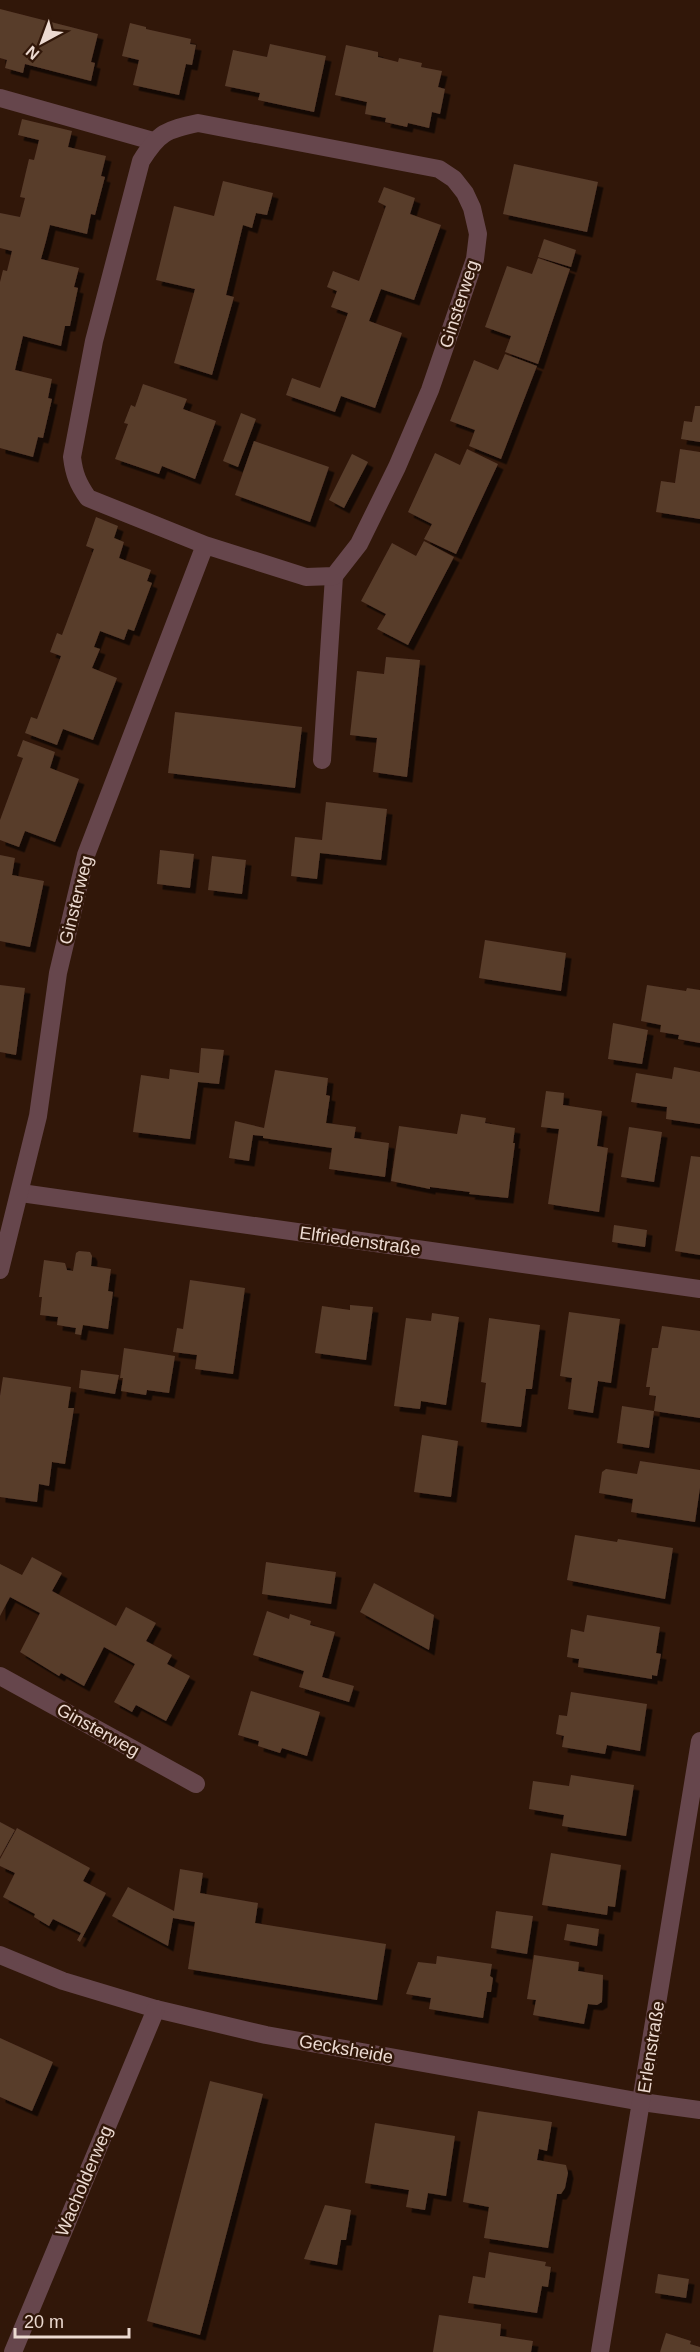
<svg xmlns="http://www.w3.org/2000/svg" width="700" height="2352" font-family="Arial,sans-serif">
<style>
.building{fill:#583c2c;filter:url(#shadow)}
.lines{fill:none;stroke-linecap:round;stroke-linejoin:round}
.minor{stroke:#66464c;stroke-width:18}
.labels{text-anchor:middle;stroke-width:5;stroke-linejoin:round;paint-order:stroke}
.street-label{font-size:18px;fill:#ecdad1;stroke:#311709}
</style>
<defs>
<filter id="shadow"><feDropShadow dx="5.5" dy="5.5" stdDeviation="0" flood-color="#0009"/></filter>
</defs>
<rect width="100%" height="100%" fill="#311709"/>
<g class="building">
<polygon points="0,9 98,34 91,62 95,63 91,81 25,64 23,73 5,68 7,60 0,58"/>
<polygon points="130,23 146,27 146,29 191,39 190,44 196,45 192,65 186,64 179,95 133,85 139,60 122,56"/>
<polygon points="270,44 326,56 314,112 258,100 260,93 225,86 233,50 267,57"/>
<polygon points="346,45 378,52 378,57 398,62 399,58 422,63 421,67 442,71 438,87 445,89 440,114 432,112 429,128 408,123 407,127 385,122 386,118 365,114 367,102 335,95"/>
<polygon points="22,119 72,131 68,147 106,156 101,176 105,177 95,215 91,214 87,234 50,225 46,241 41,259 79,268 74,287 78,288 70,326 65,326 61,346 23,336 15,370 52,379 48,398 52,399 43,438 38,437 33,457 0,448 0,282 3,270 7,271 12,251 0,248 0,213 20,217 25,198 20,197 29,159 34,160 39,140 18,135"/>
<polygon points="514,164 598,182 587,232 503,214"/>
<polygon points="223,181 273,193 267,215 256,213 252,228 243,225 226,295 234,297 212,375 174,363 195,289 156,280 174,206 214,216"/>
<polygon points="384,187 415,198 410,214 441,225 414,300 381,289 369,321 402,333 375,408 341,396 335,412 286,395 292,378 320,388 348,313 331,307 337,291 327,287 333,271 359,281 386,206 378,202"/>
<polygon points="544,239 576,250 571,267 538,257"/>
<polygon points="538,258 570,269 538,364 505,352 511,336 485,327 507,266 532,274"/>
<polygon points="505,354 537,366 501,459 469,446 475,430 450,421 474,360 498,370"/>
<polygon points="143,384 187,399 183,409 216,421 195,479 162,466 159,474 115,459 128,424 124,423 131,405 135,407"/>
<polygon points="695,406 700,406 700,442 681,439 684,421 692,422"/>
<polygon points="241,413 256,419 238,467 223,461"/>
<polygon points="254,441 329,467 310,522 235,495"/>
<polygon points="467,449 498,464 456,554 424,539 432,524 408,512 435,453 460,465"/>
<polygon points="680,449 700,452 700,519 656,512 661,481 675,483"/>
<polygon points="352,454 368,462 344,508 329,500"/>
<polygon points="96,517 118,526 114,538 124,542 119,558 151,570 147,581 152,583 134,631 128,629 124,640 100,631 94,647 100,649 92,668 117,678 93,740 63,729 57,745 25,733 31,717 37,719 61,656 50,652 57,633 62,635 94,549 86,546"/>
<polygon points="424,541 454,557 408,645 377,629 386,614 361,601 392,543 416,556"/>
<polygon points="386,657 420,660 407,777 373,772 377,738 350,735 357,671 384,674"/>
<polygon points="175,712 302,727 295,788 168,773"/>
<polygon points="23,740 55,752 50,768 79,779 55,842 25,831 19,847 0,840 0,820 23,758 17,756"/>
<polygon points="326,802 387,809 381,860 320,853 317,879 291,876 295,837 322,840"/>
<polygon points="160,850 194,854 190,888 157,884"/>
<polygon points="0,855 15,858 12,875 44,881 30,947 0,941"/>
<polygon points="212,856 246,860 242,894 208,890"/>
<polygon points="485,940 566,953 561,991 479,978"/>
<polygon points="0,985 25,988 16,1055 0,1052"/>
<polygon points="647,985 686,991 687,988 700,990 700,1043 678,1039 679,1035 660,1032 661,1025 641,1021"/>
<polygon points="613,1023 648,1030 642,1064 608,1059"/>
<polygon points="201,1048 224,1050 219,1084 198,1082 190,1139 133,1132 141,1075 169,1079 170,1069 199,1073"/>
<polygon points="674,1067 700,1072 700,1124 666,1119 667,1107 631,1102 636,1073 672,1079"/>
<polygon points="275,1070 328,1078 326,1095 330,1096 326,1123 356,1127 354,1138 389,1143 385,1177 329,1169 332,1148 263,1138 263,1136 253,1135 249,1161 229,1158 235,1121 264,1128"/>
<polygon points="546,1091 564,1093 563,1105 602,1111 597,1146 608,1148 599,1212 548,1204 559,1129 541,1127"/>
<polygon points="461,1114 486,1118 485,1123 515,1128 513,1143 515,1143 508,1198 469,1194 470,1192 430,1187 430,1189 391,1181 399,1126 457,1134"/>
<polygon points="629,1127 662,1132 654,1182 621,1177"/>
<polygon points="691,1156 700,1157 700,1255 675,1251"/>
<polygon points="614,1225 647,1230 645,1247 612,1242"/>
<polygon points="79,1251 90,1252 92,1256 91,1266 111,1269 108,1291 113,1292 108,1329 83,1325 81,1335 75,1334 76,1328 57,1325 58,1317 40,1315 42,1297 39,1297 44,1260 65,1263 67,1270 73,1271 76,1253"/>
<polygon points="190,1280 245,1288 233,1374 195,1369 197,1355 173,1352 177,1328 183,1329"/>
<polygon points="350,1305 373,1307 366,1360 315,1353 322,1306 350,1310"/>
<polygon points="569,1312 620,1319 611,1383 598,1381 593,1413 568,1409 572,1378 560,1376"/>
<polygon points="432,1313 459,1317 446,1405 421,1401 420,1409 394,1406 406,1318 431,1321"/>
<polygon points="489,1318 540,1325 532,1389 526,1389 521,1427 481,1422 486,1383 481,1382"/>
<polygon points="662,1326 700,1331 700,1418 654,1411 656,1396 649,1395 650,1387 646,1387 652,1348 658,1348"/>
<polygon points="124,1348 175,1356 169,1393 147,1390 146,1395 121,1391 123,1378 120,1378"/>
<polygon points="81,1370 119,1375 115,1394 79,1388"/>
<polygon points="3,1377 71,1387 68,1408 74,1408 65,1464 52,1462 49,1486 39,1484 37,1502 0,1497 0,1396"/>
<polygon points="622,1406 654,1411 649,1448 617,1443"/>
<polygon points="422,1435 458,1441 451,1497 414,1492"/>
<polygon points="640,1461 700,1470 700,1488 695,1522 631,1512 633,1499 599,1493 602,1472 606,1469 637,1474"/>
<polygon points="575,1535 617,1542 618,1539 673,1548 665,1599 567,1580"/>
<polygon points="32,1557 62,1573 52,1591 116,1626 126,1607 156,1623 146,1641 172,1655 167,1664 190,1676 166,1721 136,1705 132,1712 114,1702 135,1664 104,1647 84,1686 61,1673 59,1676 20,1652 40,1613 10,1597 0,1616 0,1564 22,1575"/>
<polygon points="266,1562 336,1572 331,1604 262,1594"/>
<polygon points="374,1583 434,1615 429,1650 360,1612"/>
<polygon points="267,1611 289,1619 290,1614 311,1621 310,1625 335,1632 322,1677 354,1686 349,1702 299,1687 304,1671 253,1655"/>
<polygon points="587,1615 660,1627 656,1653 661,1654 657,1676 652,1675 652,1679 578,1667 579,1659 567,1657 571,1629 584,1632"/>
<polygon points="251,1691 320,1712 307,1756 282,1748 280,1753 258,1746 259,1741 238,1735"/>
<polygon points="571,1692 647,1704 640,1751 607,1745 605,1754 562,1747 564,1736 556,1734 559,1715 567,1716"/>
<polygon points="571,1775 634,1785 626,1836 562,1826 564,1815 529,1809 533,1781 569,1786"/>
<polygon points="0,1822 15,1830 0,1857"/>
<polygon points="17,1828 90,1868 83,1881 106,1893 80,1942 77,1940 81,1933 53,1919 49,1926 34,1917 35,1914 3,1897 15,1873 0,1866 0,1859"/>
<polygon points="551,1853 621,1865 615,1907 608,1906 607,1915 542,1905"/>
<polygon points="180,1869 203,1873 200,1893 258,1903 255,1923 386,1944 377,2000 188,1969 195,1922 173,1918 168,1946 112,1916 128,1887 174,1911"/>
<polygon points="496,1911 533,1916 527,1954 491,1948"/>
<polygon points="567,1924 599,1929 597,1946 564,1940"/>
<polygon points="534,1955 579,1962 578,1971 603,1975 602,2002 597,2005 588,2004 584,2024 533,2015 536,2000 527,1999"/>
<polygon points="437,1956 492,1964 490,1976 493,1978 491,1992 487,1992 483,2018 429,2009 431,1998 406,1994 418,1962 436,1964"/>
<polygon points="0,2038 53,2062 32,2111 0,2097"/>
<polygon points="210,2081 263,2094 200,2335 147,2321"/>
<polygon points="478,2111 552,2122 547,2151 539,2149 537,2160 566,2165 568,2173 565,2188 561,2194 557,2194 548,2248 484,2238 489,2207 463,2202"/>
<polygon points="375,2123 455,2136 446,2196 428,2193 425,2210 406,2207 409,2190 365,2183"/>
<polygon points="325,2205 351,2210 346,2240 341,2240 337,2265 304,2259"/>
<polygon points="489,2252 546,2262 545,2266 551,2267 548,2287 542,2286 537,2313 468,2303 473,2276 485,2278"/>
<polygon points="658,2274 689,2279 686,2298 655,2293"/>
<polygon points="439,2315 501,2324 500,2336 533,2341 531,2352 433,2352"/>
<polygon points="666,2333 691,2341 690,2344 700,2347 700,2352 660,2352"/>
</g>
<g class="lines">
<g class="minor">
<polyline points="0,98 153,141"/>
<polyline points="322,760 334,576"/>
<polyline points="21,1193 700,1289"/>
<path d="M0 1270 38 1116 58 973 86 855 205 545 88 498C78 484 74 474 72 457L94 341 141 161C159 132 166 130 198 123L439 169 454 179 465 193 472 208 478 234 475 259 430 390 397 467 359 544 334 576 306 577 205 545"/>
<polyline points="0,1676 196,1784"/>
<polyline points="0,1955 63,1981 156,2009 266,2035 642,2102 700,2110"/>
<polyline points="13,2352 156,2009"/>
<polyline points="600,2352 700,1741"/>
</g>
</g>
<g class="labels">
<g class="street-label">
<text transform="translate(459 304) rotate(-72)" y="6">Ginsterweg</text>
<text transform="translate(76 900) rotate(-76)" y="6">Ginsterweg</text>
<text transform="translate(360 1241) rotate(8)" y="6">Elfriedenstraße</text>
<text transform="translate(98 1730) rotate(29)" y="6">Ginsterweg</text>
<text transform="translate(651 2047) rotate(-81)" y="6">Erlenstraße</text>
<text transform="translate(346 2049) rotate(10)" y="6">Gecksheide</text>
<text transform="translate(84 2181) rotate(-67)" y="6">Wacholderweg</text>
</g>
</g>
<g transform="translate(42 42) rotate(221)" stroke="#311709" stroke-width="4.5" paint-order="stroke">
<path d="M0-4.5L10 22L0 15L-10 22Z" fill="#ecdad1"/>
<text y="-9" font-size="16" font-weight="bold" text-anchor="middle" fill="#ecdad1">N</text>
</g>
<path d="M15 2328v9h114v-9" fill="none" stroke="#ecdad1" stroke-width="3"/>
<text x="24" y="2328" font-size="18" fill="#ecdad1" stroke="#311709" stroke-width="4.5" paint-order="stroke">20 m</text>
</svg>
